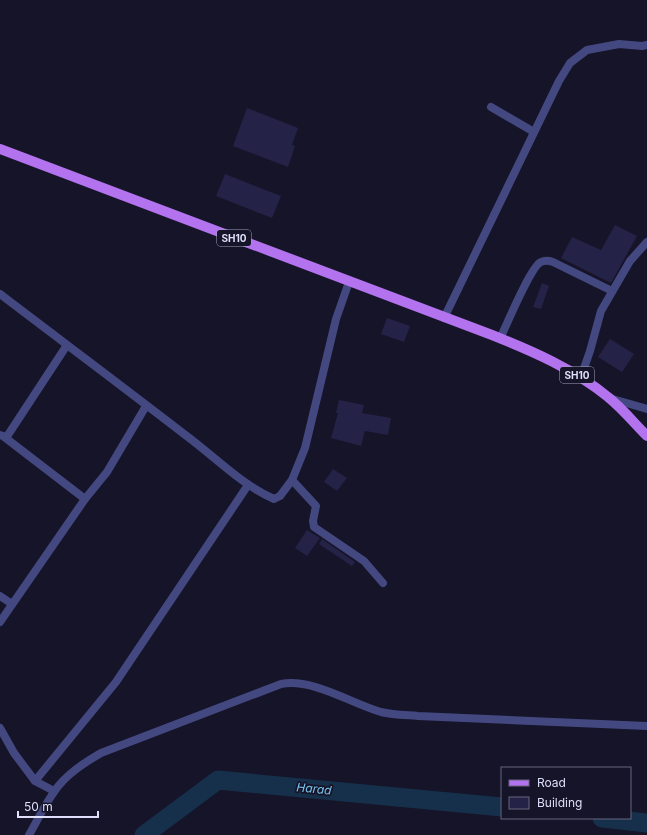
<svg xmlns="http://www.w3.org/2000/svg" width="647" height="835" font-family="Inter,sans-serif">
<style>
.lines{fill:none;stroke-linecap:round;stroke-linejoin:round}
.river{stroke:#162f4a;stroke-width:19}
.building{fill:#252247}
.minor{stroke:#444881;stroke-width:8}
.tertiary{stroke:#444881;stroke-width:8}
.primary{stroke:#b373ee;stroke-width:10}
.labels{text-anchor:middle;stroke-width:3.5;stroke-linejoin:round;paint-order:stroke}
.shield{fill:#151428;stroke:#a2a2bc;stroke-width:1}
.shield-label{font-size:10px;font-weight:bold;fill:#dfdffb}
.water-label{font-size:12px;font-style:italic;fill:#79c5ef;stroke:#151428}
</style>
<rect width="100%" height="100%" fill="#151428"/>
<g class="lines">
<g class="river">
<polyline points="602,818 647,823"/>
<polyline points="144,835 218,780 502,807"/>
</g>
</g>
<g class="building">
<polygon points="247,108 298,128 292,145 295,146 288,167 233,146"/>
<polygon points="225,174 281,196 272,218 216,196"/>
<polygon points="615,225 637,236 611,283 561,258 572,237 601,250"/>
<polygon points="542,283 549,286 541,309 533,307"/>
<polygon points="387,318 410,326 404,342 381,334"/>
<polygon points="610,339 634,354 622,372 598,357"/>
<polygon points="339,400 364,405 362,413 391,418 388,435 365,431 361,446 331,438 338,413 336,413"/>
<polygon points="333,469 347,478 337,491 324,482"/>
<polygon points="307,530 320,538 307,556 295,548"/>
<polygon points="322,539 355,562 352,566 319,544"/>
</g>
<g class="lines">
<g class="minor">
<polyline points="491,107 534,132"/>
<path d="M0 294C63 342 126 389 188 437 216 458 242 485 274 499L280 496 292 480 305 448 336 319 349 282"/>
<polyline points="444,318 559,81 570,63 587,50 619,44 642,46 647,45"/>
<path d="M500 339C506 326 531 266 541 262 545 260 550 261 553 262L612 291"/>
<polyline points="581,377 590,351 601,311 630,261 647,242"/>
<polyline points="0,435 3,436 85,499"/>
<polyline points="6,438 67,345"/>
<polyline points="292,480 316,506 313,521 314,527 364,561 383,583"/>
<polyline points="0,596 12,604"/>
<polyline points="0,622 85,499 107,472 146,406"/>
<polyline points="0,728 14,753 35,781 54,791"/>
<polyline points="35,781 116,682 248,485"/>
<path d="M29 835C37 821 44 806 54 792 65 775 84 763 101 753L281 684C313 678 350 703 381 712 393 715 406 715 418 716L647 726"/>
</g>
<polyline class="tertiary" points="609,398 647,409"/>
<path class="primary" d="M0 149 492 335C532 351 574 369 608 397 622 408 634 423 647 436"/>
</g>
<g class="labels">
<g class="shield">
<rect x="217" y="230" width="34" height="16" rx="3"/>
<rect x="560" y="367" width="34" height="16" rx="3"/>
</g>
<g class="shield-label">
<text x="234" y="242">SH10</text>
<text x="577" y="379">SH10</text>
</g>
<g class="water-label">
<text transform="translate(314 789) rotate(6)" y="4">Harad</text>
</g>
</g>
<rect x="501" y="767" width="130" height="52" fill="#151428" stroke="#66657c"/>
<rect x="509" y="780" width="20" height="6" fill="#b373ee" stroke="#66657c"/>
<text x="537" y="787" font-size="12" fill="#dfdffb">Road</text>
<rect x="509" y="797" width="20" height="12" fill="#252247" stroke="#66657c"/>
<text x="537" y="807" font-size="12" fill="#dfdffb">Building</text>
<path d="M18 811v6h80v-6" fill="none" stroke="#dfdffb" stroke-width="2"/>
<text x="24" y="811" font-size="12" fill="#dfdffb" stroke="#151428" stroke-width="3" paint-order="stroke">50 m</text>
</svg>
